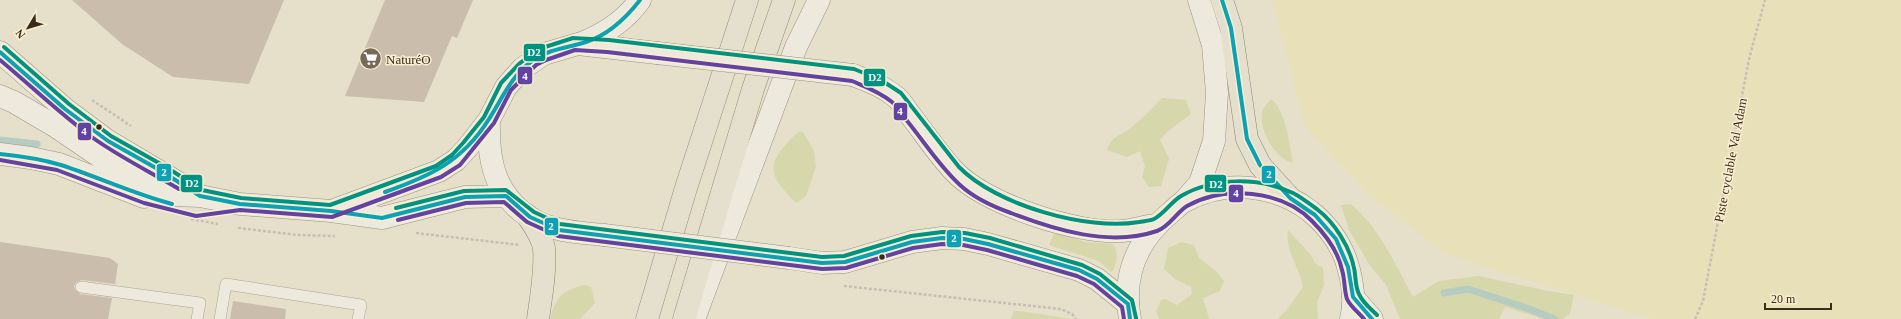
<svg xmlns="http://www.w3.org/2000/svg" width="1901" height="319" font-family="'Times New Roman',serif">
<style>
.farmland{fill:#e8e0b9}
.green{fill:#d6d7ab}
.lines{fill:none;stroke-linecap:round;stroke-linejoin:round}
.stream{stroke:#b6ccc0;stroke-width:7}
.building{fill:#cabdab}
.lane-casing{stroke:#aba394;stroke-width:12}
.secondary-casing{stroke:#9a9384;stroke-width:23}
.primary-casing{stroke:#90897b;stroke-width:23}
.path{stroke:#c6c0b4;stroke-width:2.5;stroke-dasharray:3 2;stroke-linecap:butt}
.lane{stroke:#ede9dd;stroke-width:11}
.secondary{stroke:#ede9dd;stroke-width:22}
.primary{stroke:#e5dfcd;stroke-width:22}
.secondary-bridge-casing{stroke:#9a9384;stroke-width:23;stroke-linecap:butt}
.secondary-bridge{stroke:#ede9dd;stroke-width:22}
.bus-1-casing{stroke:#f9eecf;stroke-width:7}
.bus-2-casing{stroke:#f9eecf;stroke-width:7}
.bus-3-casing{stroke:#f9eecf;stroke-width:7}
.bus-1{stroke:#0aa2b4;stroke-width:4}
.bus-2{stroke:#6243a4;stroke-width:4}
.bus-3{stroke:#009382;stroke-width:4}
.bus-dot{fill:#3a2b1b;stroke:#f9eecf;stroke-width:1.5}
.labels{text-anchor:middle;stroke-width:3;stroke-linejoin:round;paint-order:stroke}
.poi-label{font-size:13px;fill:#3a2b1b;stroke:#f9eecf;text-anchor:start}
.street-label{font-size:13px;fill:#3a2b1b;stroke:#f9eecf}
.line-badge{stroke:#f9eecf;stroke-width:1.5}
.badge-label{font-size:11px;text-anchor:middle;font-weight:bold;fill:#fff}
</style>
<rect width="100%" height="100%" fill="#e6dfca"/>
<polygon class="farmland" points="1272,0 1901,0 1901,319 1652,319 1447,255 1370,196 1306,129"/>
<g class="green">
<path d="M1162 98 1186 100 1191 114 1168 131 1160 140 1169 159 1161 186 1149 187 1142 177 1145 166 1140 151 1127 157 1107 150C1113 134 1120 137 1132 127 1142 119 1152 108 1162 98Z"/>
<path d="M1271 99C1285 108 1290 145 1293 163 1275 160 1256 126 1263 109 1265 106 1268 102 1271 99Z"/>
<path d="M798 132H803L814 151 816 167 806 196 796 203C765 172 766 163 798 132Z"/>
<path d="M1351 204C1380 229 1395 264 1413 297L1439 281 1479 276 1548 291 1574 295 1570 313 1563 319H1544L1505 307 1499 319H1400L1386 285 1369 264 1349 230 1341 205Z"/>
<path d="M1288 230 1310 254 1315 263 1323 268 1324 285 1317 302 1318 319H1277L1286 311 1303 287C1300 268 1284 249 1288 230Z"/>
<path d="M1055 232 1085 242 1113 244C1119 253 1117 261 1113 271L1111 272 1099 261 1049 245Z"/>
<polygon points="1182,242 1194,245 1199,258 1217,272 1224,281 1220,291 1203,298 1209,319 1159,319 1156,311 1161,300 1165,299 1177,305 1192,294 1191,287 1175,279 1164,269 1168,248"/>
<path d="M584 285 591 287 595 303 580 319H550C556 296 562 291 584 285Z"/>
<polygon points="1014,311 1020,311 1071,319 1011,319"/>
</g>
<g class="lines">
<g class="stream">
<polyline points="0,140 37,144"/>
<polyline points="1444,293 1468,289 1532,310 1554,319"/>
</g>
</g>
<g class="building">
<polygon points="72,0 284,0 249,84 173,77 122,44"/>
<polygon points="385,0 473,0 457,38 452,36 424,102 345,96"/>
<polygon points="0,242 110,258 118,264 115,284 82,280 76,282 74,286 75,290 80,294 112,298 108,319 0,319"/>
<polygon points="233,301 286,309 285,319 230,319"/>
</g>
<g class="lines">
<defs>
<g id="lane">
<polyline points="81,287 200,303 197,319"/>
<polyline points="220,319 226,284 361,305 358,319"/>
</g>
<g id="secondary">
<path d="M579 44C603 35 625 21 640 0"/>
<polyline points="0,52 65,109 108,141 192,191"/>
<path d="M853 75C868 81 883 86 896 97 902 102 906 110 911 116 925 134 938 154 954 171 984 204 1079 235 1123 231 1134 230 1145 226 1156 225"/>
<polyline points="0,96 14,102 55,126 118,169 174,195 200,196 240,204 331,211 382,218 465,197 506,196"/>
<path d="M489 120C488 155 492 187 521 211 528 216 535 222 544 225 563 232 584 233 604 235"/>
<polyline points="0,154 31,158 59,164 144,197"/>
<polyline points="1185,200 1200,183 1214,141 1217,93 1213,45 1199,0"/>
<polyline points="334,210 439,171 456,160 468,147 489,120 506,87 523,68 544,54 578,44 657,53"/>
<polyline points="789,258 822,263 845,262 912,242 942,238 964,239 988,244 1079,270 1097,279 1128,304"/>
<polyline points="1353,297 1372,319"/>
<polyline points="694,319 796,47 819,0"/>
<path d="M1130 319C1127 303 1127 287 1131 271 1137 248 1151 229 1169 214 1174 210 1179 204 1185 201 1224 179 1275 184 1310 211 1326 224 1339 241 1346 260 1352 278 1356 299 1351 319"/>
</g>
<g id="primary">
<polyline points="1222,0 1231,28 1247,139 1260,165 1290,198"/>
<path d="M529 218C535 227 542 237 544 248 546 270 541 297 538 319"/>
<polyline points="647,319 686,188 747,0"/>
<polyline points="684,319 753,89 784,0"/>
</g>
</defs>
<use href="#lane" class="lane-casing"/>
<use href="#secondary" class="secondary-casing"/>
<use href="#primary" class="primary-casing"/>
<g class="path">
<polyline points="92,100 131,126"/>
<polyline points="191,219 218,224"/>
<polyline points="238,228 298,235 335,236"/>
<polyline points="416,233 520,245"/>
<polyline points="844,286 1061,309 1072,314 1076,319"/>
<polyline points="1695,319 1703,301 1749,59 1765,0"/>
</g>
<use href="#lane" class="lane"/>
<use href="#secondary" class="secondary"/>
<use href="#primary" class="primary"/>
<defs>
<g id="secondary-bridge">
<polyline points="657,53 853,75"/>
<polyline points="604,235 789,258"/>
</g>
</defs>
<use href="#secondary-bridge" class="secondary-bridge-casing"/>
<use href="#secondary-bridge" class="secondary-bridge"/>
<defs>
<g id="bus-1">
<polyline points="1222,0 1231,28 1247,139 1260,165 1290,198 1315,215 1336,239 1348,267 1353,297 1372,319"/>
<polyline points="0,52 65,109 108,141 163,172 200,196 240,204 331,211 382,218 465,197 506,196 530,217 559,230 822,263 845,262 912,242 942,238 964,239 988,244 1079,270 1097,279 1128,304 1130,319"/>
<path d="M0 154C20 156 41 159 61 165 98 177 134 194 172 204"/>
<path d="M385 192C430 176 462 162 489 119 502 99 511 76 532 61 548 49 567 48 586 42 608 35 626 18 640 0"/>
</g>
<g id="bus-2">
<path d="M0 60C30 85 58 112 89 135 117 156 149 171 179 189"/>
<path d="M0 160 57 170 144 203 196 216 240 210 332 217 441 177 460 165 494 123 511 90 536 65 546 60 575 50 607 52 852 81C866 87 880 92 892 102 898 107 903 115 908 122 925 143 940 167 960 185 973 197 994 207 1011 213 1055 230 1110 247 1157 231 1169 227 1177 212 1187 206 1224 185 1282 190 1312 221 1326 235 1338 251 1342 270 1345 279 1344 290 1347 299 1350 306 1359 313 1364 319"/>
<polyline points="398,220 466,203 504,202 527,222 558,236 822,269 846,268 913,248 942,244 963,245 987,250 1077,276 1094,284 1122,307 1124,319"/>
</g>
<g id="bus-3">
<path d="M4 47 69 104 111 136 166 167 202 190 241 198 330 205 436 166 452 155 463 143 484 117 501 83 519 64 530 55 542 48 573 38 609 40 854 69 881 80 901 93 959 167C996 205 1087 231 1139 222 1143 221 1150 221 1154 219 1164 214 1171 202 1181 196 1214 177 1259 177 1293 193 1301 197 1310 204 1318 210 1334 222 1350 247 1354 268 1356 276 1355 287 1359 294 1362 302 1371 309 1377 315"/>
<polyline points="396,208 464,191 506,190 534,212 560,224 822,257 844,256 911,236 942,232 965,233 990,238 1082,265 1100,274 1132,300 1136,318"/>
</g>
</defs>
<use href="#bus-1" class="bus-1-casing"/>
<use href="#bus-2" class="bus-2-casing"/>
<use href="#bus-3" class="bus-3-casing"/>
<use href="#bus-1" class="bus-1"/>
<use href="#bus-2" class="bus-2"/>
<use href="#bus-3" class="bus-3"/>
</g>
<defs>
<symbol id="supermarket-disc" viewBox="-11 -11 22 22"><circle r="9.5" fill="#766a58" stroke="#f9eecf"/><path d="M-6-5.5h2.5l.6 2H6L4.5 2H-2.5L-4.4-4H-6ZM-1.5 3.2a1.3 1.3 0 1 0 .1 0ZM3 3.2a1.3 1.3 0 1 0 .1 0Z" fill="#fff"/></symbol>
</defs>
<g fill-rule="evenodd">
<use href="#supermarket-disc" x="358" y="46" width="25" height="25"/>
</g>
<g class="bus-dot">
<circle cx="99" cy="127" r="3.5"/>
<circle cx="882" cy="257" r="3.5"/>
</g>
<g class="labels">
<g class="poi-label">
<text x="386" y="64">NaturéO</text>
</g>
<g class="street-label">
<text transform="translate(1730 160) rotate(-79)" y="5">Piste cyclable Val Adam</text>
</g>
</g>
<g class="line-badge">
<rect x="523" y="43" width="23" height="19" rx="4" fill="#009382"/>
<rect x="517" y="66" width="16" height="19" rx="4" fill="#6243a4"/>
<rect x="863" y="68" width="23" height="19" rx="4" fill="#009382"/>
<rect x="893" y="102" width="15" height="19" rx="4" fill="#6243a4"/>
<rect x="77" y="122" width="15" height="19" rx="4" fill="#6243a4"/>
<rect x="156" y="163" width="16" height="19" rx="4" fill="#0aa2b4"/>
<rect x="1261" y="165" width="15" height="19" rx="4" fill="#0aa2b4"/>
<rect x="180" y="174" width="23" height="19" rx="4" fill="#009382"/>
<rect x="1204" y="174" width="23" height="19" rx="4" fill="#009382"/>
<rect x="1228" y="184" width="16" height="19" rx="4" fill="#6243a4"/>
<rect x="544" y="217" width="15" height="19" rx="4" fill="#0aa2b4"/>
<rect x="946" y="229" width="16" height="19" rx="4" fill="#0aa2b4"/>
</g>
<g class="badge-label">
<text x="534" y="56">D2</text>
<text x="525" y="80">4</text>
<text x="875" y="81">D2</text>
<text x="900" y="115">4</text>
<text x="84" y="135">4</text>
<text x="164" y="176">2</text>
<text x="1269" y="178">2</text>
<text x="192" y="187">D2</text>
<text x="1216" y="188">D2</text>
<text x="1236" y="197">4</text>
<text x="551" y="230">2</text>
<text x="954" y="242">2</text>
</g>
<g transform="translate(28 28) rotate(232)" stroke="#f9eecf" stroke-width="3" paint-order="stroke">
<path d="M0-3L7 15L0 10L-7 15Z" fill="#3a2b1b"/>
<text y="-6" font-size="11" font-weight="bold" text-anchor="middle" fill="#3a2b1b">N</text>
</g>
<path d="M1765 303v6h66v-6" fill="none" stroke="#3a2b1b" stroke-width="2"/>
<text x="1771" y="303" font-size="12" fill="#3a2b1b" stroke="#f9eecf" stroke-width="3" paint-order="stroke">20 m</text>
</svg>
